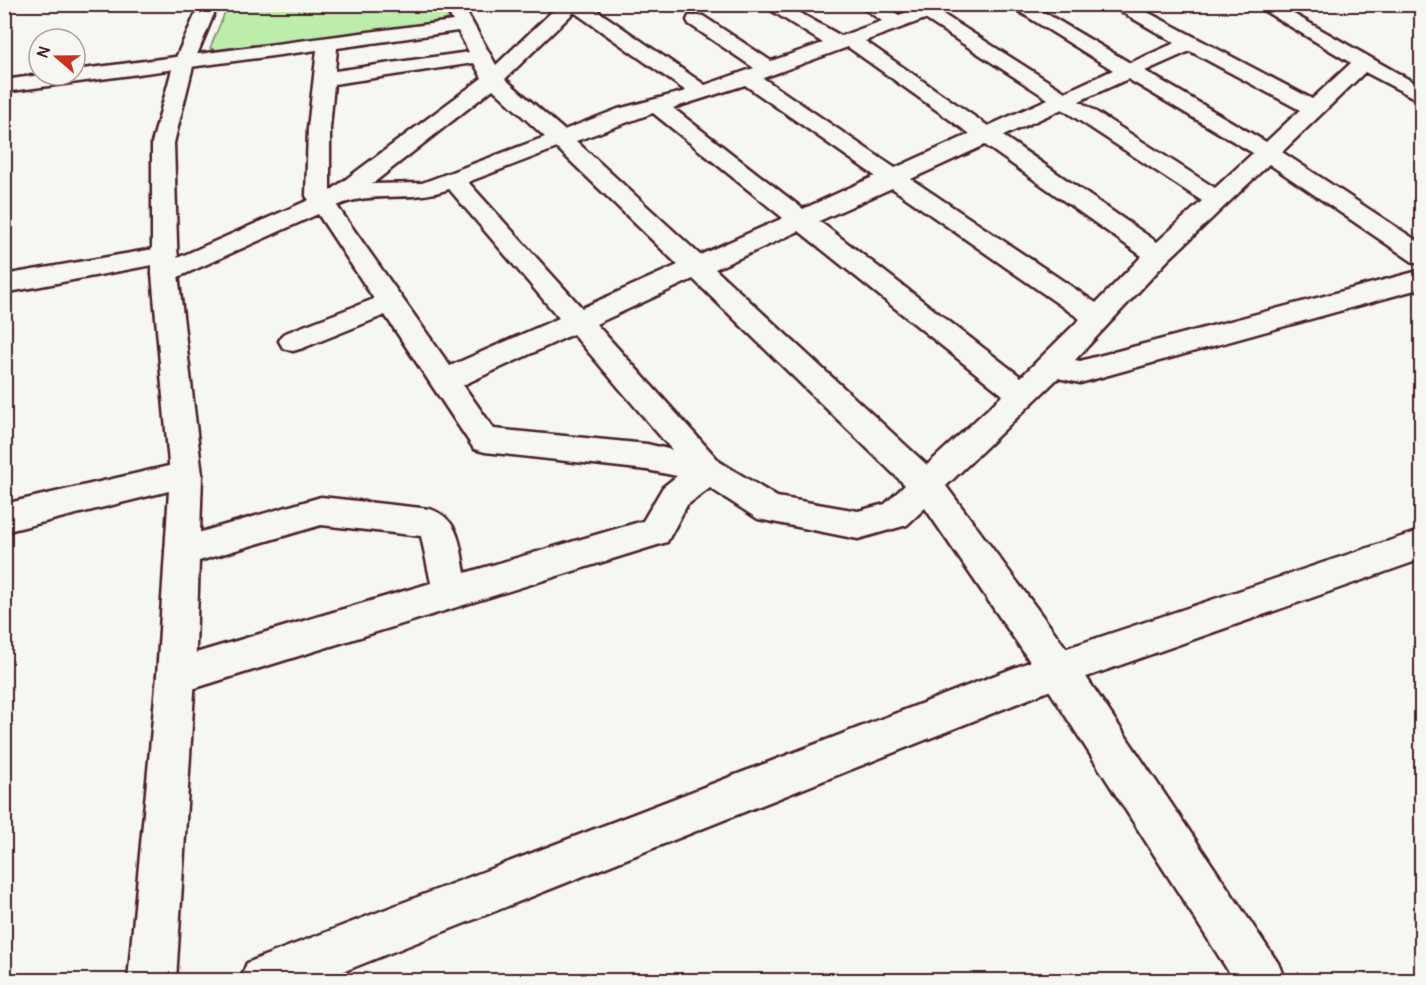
<svg xmlns="http://www.w3.org/2000/svg" width="1426" height="985" font-family="Pangolin,sans-serif">
<style>
.green{fill:#bdedab;stroke:#84866b;stroke-width:1.5}
.lines{fill:none;stroke-linecap:round;stroke-linejoin:round}
.minor-casing{stroke:#4a1f2b;stroke-width:5}
.tertiary-casing{stroke:#4a1f2b;stroke-width:5}
.minor{fill:#f6f6f2;fill-rule:evenodd}
.tertiary{fill:#f6f6f2;fill-rule:evenodd}
</style>
<rect width="100%" height="100%" fill="#f6f6f2"/>
<filter id="ink" filterUnits="userSpaceOnUse"><feTurbulence type="fractalNoise" baseFrequency=".0167" numOctaves="2"/><feDisplacementMap in="SourceGraphic" scale="12" xChannelSelector="R" yChannelSelector="G"/><feConvolveMatrix kernelMatrix="1 2 1 2 8 2 1 2 1" color-interpolation-filters="sRGB"/></filter>
<g filter="url(#ink)">
<polygon class="green" points="228,5 443,5 449,17 443,22 219,51 210,48"/>
<g class="lines">
<defs>
<g id="minor">
<path d="M444 4H462L496 65 560 4H588L705 85 754 68 689 24 687 20 689 16H703L771 61 823 43 761 4H784L841 36 882 21 857 4H880L899 15 929 4H957L941 13 1065 92 1113 70 1007 4H1030L1130 63 1175 43 1108 4H1132L1312 99 1351 63 1253 4H1276L1422 87V102L1365 72 1282 152 1422 244V264L1413 262 1269 164 1167 261 1075 360 1080 361 1422 270V288L1080 383 1058 378 946 486 1072 656 1278 963 1285 980H1234L1044 682 925 508 907 525 858 539 758 519 710 488 687 505 667 542 176 694 162 689 157 676 162 663 431 583 421 536 321 525 182 566 170 561 165 551 170 541 321 497 430 509C460 519 460 546 465 573L643 521 663 487 677 476 647 470 485 452 474 449 385 315 303 348 293 351 283 348 279 341 283 334 374 299 318 214 165 283 156 280 152 274 156 268 168 262 4 293V275L165 247 174 249 178 255 175 259 309 200 306 196 308 128 317 50 4 92V80L40 75H75V70L453 21ZM574 12 686 91 618 109 564 130 505 79ZM925 19 1048 99 988 126 865 41ZM458 31 469 52 335 71 337 48ZM848 47 970 134 895 168 763 78ZM1190 51 1300 110 1266 142 1145 71ZM474 63 482 78 330 191V128L334 84ZM1128 79 1253 153 1215 188 1079 101ZM745 85 875 176 803 209 673 108ZM493 89 545 137 422 183 372 184ZM1062 109 1202 201 1157 242 1003 136ZM653 113 783 218 700 255 576 141ZM985 145 1142 256 1096 303 911 179ZM557 148 678 265 582 308 468 182ZM892 188 1080 319 1021 377 819 221ZM449 189 559 318 450 366 337 206C371 190 412 203 449 189ZM799 231 1003 395 927 465 715 269ZM693 279 905 485 885 504 858 511 777 497 720 462 596 324ZM573 334 672 450 647 444 494 429 463 385Z"/>
<polygon points="186,462 197,466 202,475 197,484 4,532 4,504"/>
</g>
<g id="tertiary">
<polygon points="200,4 218,4 194,62 174,143 178,274 202,475 195,676 176,980 128,980 157,676 170,475 152,274 152,143 174,62"/>
<polygon points="1422,530 1422,559 1061,686 322,980 240,980 247,963 264,956 1058,651"/>
</g>
</defs>
<use href="#minor" class="minor-casing"/>
<use href="#tertiary" class="tertiary-casing"/>
<use href="#minor" class="minor"/>
<use href="#tertiary" class="tertiary"/>
</g>
</g>
<rect width="1426" height="985" fill="none" stroke="#f6f6f2" stroke-width="24"/>
<rect x="12" y="12" width="1402" height="961" fill="none" stroke="#4a1f2b" stroke-width="2" filter="url(#ink)"/>
<g transform="translate(57 57) rotate(290)"><circle r="28" fill="#f6f6f2" stroke="#b1a0a2" stroke-width="1.5"/>
<path d="M0-4.5L10 22L0 15L-10 22Z" fill="#c8321e"/>
<text y="-9" font-size="16" font-weight="bold" text-anchor="middle" fill="#4a1f2b">N</text>
</g>
</svg>
